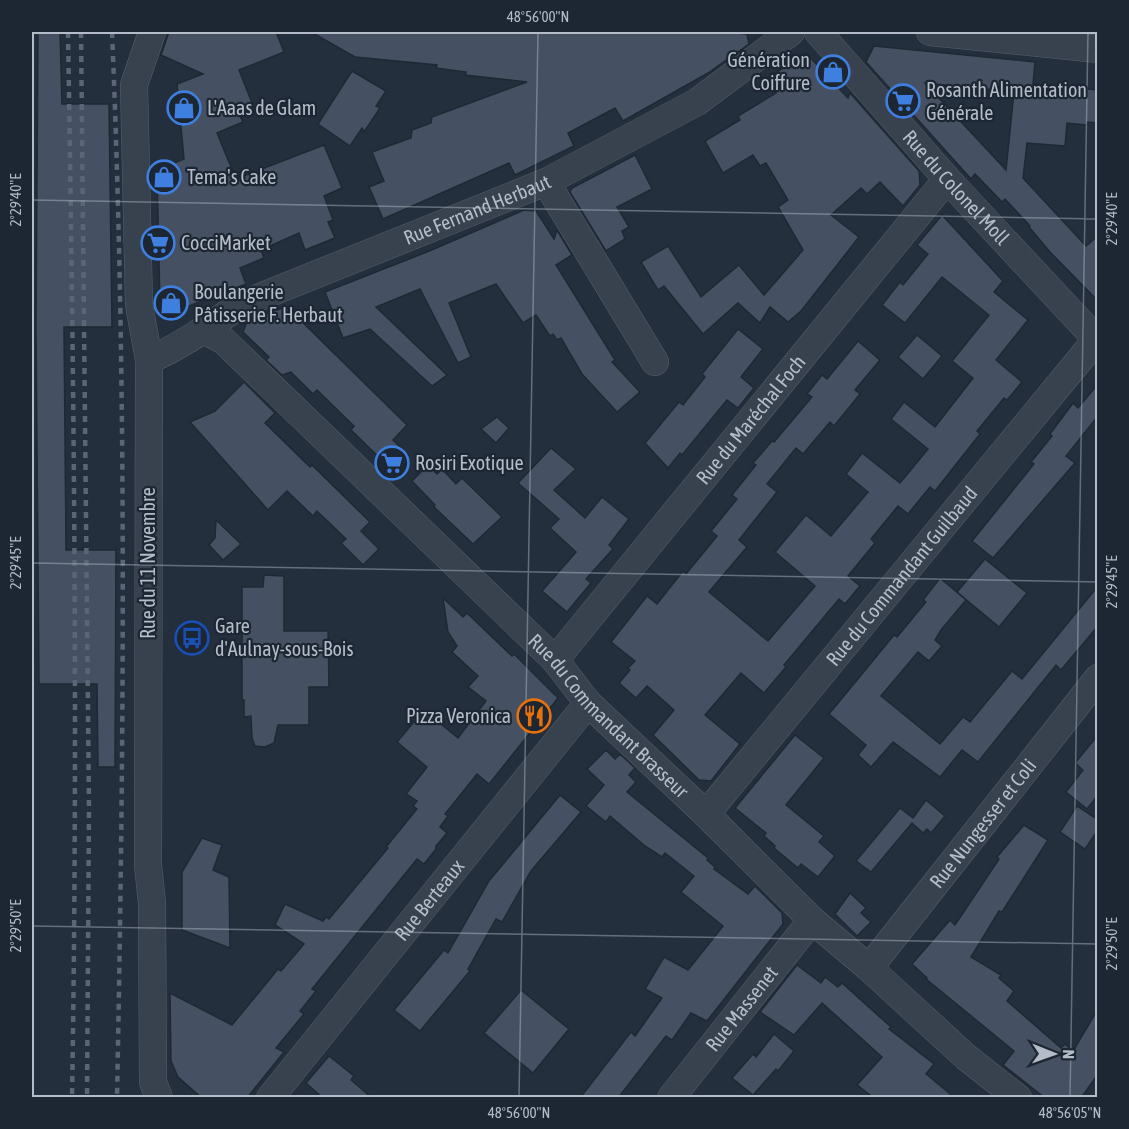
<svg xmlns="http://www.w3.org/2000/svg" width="1129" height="1129" font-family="'Asap Condensed',sans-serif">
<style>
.building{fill:#455162;stroke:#1f2835;stroke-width:1.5;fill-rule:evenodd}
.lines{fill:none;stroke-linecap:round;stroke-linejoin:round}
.minor-casing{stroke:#565f6c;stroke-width:28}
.minor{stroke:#38414e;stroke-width:27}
.rail{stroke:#5a6575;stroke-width:4.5;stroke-dasharray:6 6;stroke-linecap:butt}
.ticks{fill:none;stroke:#b4bcc9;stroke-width:1.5;stroke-opacity:0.45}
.labels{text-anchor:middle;stroke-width:4.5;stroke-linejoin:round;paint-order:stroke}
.poi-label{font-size:20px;fill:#b4bcc9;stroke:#1d2633;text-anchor:start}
.street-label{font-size:20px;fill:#b4bcc9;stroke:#1d2633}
.neatline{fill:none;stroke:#b4bcc9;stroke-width:2}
.ticks-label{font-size:15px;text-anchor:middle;fill:#b4bcc9}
</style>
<rect width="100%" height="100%" fill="#242f3e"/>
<g class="building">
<polygon points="38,32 60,32 62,104 109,104 112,327 64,327 66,550 116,550 115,767 98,767 97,684 39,684 36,327"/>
<polygon points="169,32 276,32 284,52 239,70 254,108 239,114 243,122 217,133 236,179 324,145 342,188 324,196 333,220 328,222 335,238 305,250 299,233 261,250 264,258 240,268 246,284 171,313 160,306 157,170 184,159 177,84 203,74 161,55"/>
<polygon points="311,32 724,32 747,34 749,44 708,73 623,121 615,108 568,133 574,146 515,175 509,163 383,219 369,187 384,181 372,152 411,138 412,130 431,123 432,117 527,82 465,75 466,72 436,68 437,65 355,57"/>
<path d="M874 46 1035 62 1033 84 1098 90V123L1087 122V125L1067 123 1065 146 1027 143 1023 178 1086 246 1098 236V301L1050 252 1029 227 1030 226 1005 199 1002 202 975 174 971 179 866 62ZM925 83 1014 92 1006 170Z"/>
<polygon points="806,53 848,98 850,93 919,171 920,185 903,206 880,182 867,194 861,188 831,215 859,237 801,311 788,322 770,307 760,323 738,303 703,334 664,286 658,290 641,262 668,246 701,297 739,265 764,295 803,250 778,207 788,200 766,163 760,166 753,155 723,173 705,141 740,120 738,116 776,93 766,79"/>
<polygon points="352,71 386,91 376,106 380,108 364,132 362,128 350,146 318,124"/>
<polygon points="635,155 652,189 617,207 629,227 622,231 625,239 606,251 570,192 572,188"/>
<polygon points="524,210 536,211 554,239 557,230 572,255 556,265 615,360 612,362 640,392 617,412 582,374 561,338 557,340 553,334 550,336 536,315 523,323 496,284 449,303 471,357 458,363 420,289 376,307 447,375 432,386 370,329 343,338 325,292 427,252"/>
<polygon points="942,215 1003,281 994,292 1028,320 996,360 1022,382 1007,400 1004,398 977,431 980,434 935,491 930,487 908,514 898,506 871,539 875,543 848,576 860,586 845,604 839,599 784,665 786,667 764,693 741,673 705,715 740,744 711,781 699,780 653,735 674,710 647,686 636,698 619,683 630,670 628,668 635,661 611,642 647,596 657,604 683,571 686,574 717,536 711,531 737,499 732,495 756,465 753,463 772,441 774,442 812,397 807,394 822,375 827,379 858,341 880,360 855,390 860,394 834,426 830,422 803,454 796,448 767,484 777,492 739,540 747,547 709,592 768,641 815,586 775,552 806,515 831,536 868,492 846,474 862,453 900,483 928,449 891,419 904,402 935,427 973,378 952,361 989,315 942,277 905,323 882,305 900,282 903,285 928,254 917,245"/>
<polygon points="283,308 288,308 407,425 393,440 408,455 393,471 351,430 354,426 317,390 313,394 291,372 282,375 266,360 269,357 243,332 248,319"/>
<polygon points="738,329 763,349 741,377 754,388 738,408 727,400 682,455 680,453 668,468 645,443 679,402 683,405 705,377 702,374"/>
<polygon points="917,335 942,356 923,379 898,357"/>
<polygon points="244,382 275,413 265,423 310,467 312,465 370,522 361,531 379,549 363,565 341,543 346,539 317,511 313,516 287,491 268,510 190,422 215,411"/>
<polygon points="1098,384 1098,416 1066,456 1075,463 993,558 972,541 1034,464 1031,462 1052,436 1050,434 1073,403 1078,408"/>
<polygon points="497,417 509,428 496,443 481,429"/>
<polygon points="551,448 576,469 554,490 585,518 602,497 629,519 609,545 613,549 586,579 591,583 567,612 542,591 576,552 550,528 559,519 518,483"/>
<polygon points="428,465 437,474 442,469 456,484 462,478 502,517 473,544 434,507 435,505 412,481"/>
<polygon points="216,520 241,544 223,560 209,545 215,538"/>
<polygon points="985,559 1027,593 999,627 957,592"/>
<polygon points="264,575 284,576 284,631 328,631 329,687 309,687 309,725 278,725 274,743 265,747 255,746 252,738 251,716 244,717 244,700 242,700 242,587 263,587"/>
<polygon points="940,578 966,600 941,630 935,640 942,646 929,661 918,652 881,696 940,744 963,717 970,722 1012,671 1022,679 1098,586 1098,626 1061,670 1056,665 978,762 962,750 940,777 893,742 871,767 858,755 866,745 829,714 894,635 897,637 926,602 923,600"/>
<polygon points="443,598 463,617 467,613 512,656 514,654 558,698 489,784 477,774 445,814 448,816 440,827 447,833 436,846 436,849 424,864 417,859 312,989 316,991 300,1011 304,1014 276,1048 284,1052 247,1098 202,1098 178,1077 171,1061 170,993 232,1025 278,969 281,971 304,944 275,925 285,904 323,921 326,917 329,919 388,848 386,847 417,809 413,806 417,801 406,794 427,767 397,742 424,710 458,738 486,701 468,687 478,676 452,652 457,646 448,632"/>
<polygon points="795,735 824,758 786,805 824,836 819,842 835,856 818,877 801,864 798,868 774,848 775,846 764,836 766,833 735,808"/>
<polygon points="1098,735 1098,795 1087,809 1066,792 1083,770 1075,763"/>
<polygon points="606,750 615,759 620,754 635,768 629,775 636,782 627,792 708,858 707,860 715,867 714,869 748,894 755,886 782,913 783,924 707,1021 691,1013 672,1040 666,1036 618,1098 580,1098 631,1032 635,1036 662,998 645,989 664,957 688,970 723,926 681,892 694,876 665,853 662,857 645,846 610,816 606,822 586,806 604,785 587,769"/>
<polygon points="560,795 581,812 531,871 502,922 496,919 468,969 470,971 420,1031 394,1010 444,950 448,953 489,881"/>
<polygon points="926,800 945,816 931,833 927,829 923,833 912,823 871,872 856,861 900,808 913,818"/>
<polygon points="1077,806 1098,820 1098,830 1085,849 1060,832"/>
<polygon points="1024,825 1048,840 1002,912 999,911 971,957 1001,975 999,978 1014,991 1007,1001 1061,1048 1065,1044 1073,1051 1098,1009 1098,1074 1081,1098 1045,1098 1003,1065 1014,1051 926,979 927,978 912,964 950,920 955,925 999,859 997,857"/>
<polygon points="202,838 222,845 213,870 229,877 230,948 182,930 182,872"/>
<polygon points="850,893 866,908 861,913 871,922 857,936 835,914"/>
<polygon points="797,965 821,983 825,977 838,987 842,983 891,1027 889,1029 934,1064 926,1074 955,1098 874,1098 857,1085 882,1057 822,1003 794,1035 760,1012"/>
<polygon points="521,990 569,1029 533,1073 484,1033"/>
<polygon points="774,1034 794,1051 778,1071 776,1069 753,1095 732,1078 753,1054 756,1057"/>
<polygon points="329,1056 354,1076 351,1080 372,1098 323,1098 306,1083"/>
</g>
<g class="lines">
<defs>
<g id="minor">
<polyline points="152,32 134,85 139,305 149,360 148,865 152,903 153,1082 159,1098"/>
<path id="s1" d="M818 32 947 179 1098 341"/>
<polyline points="930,32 1098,49"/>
<polyline points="546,182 655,362"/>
<path id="s2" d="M204 330 224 341 555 660 588 703 706 814 812 920 869 968 966 1057 1018 1098"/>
<path id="s3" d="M149 360C181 346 211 325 240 305L546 182 697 102 791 32"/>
<path id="s4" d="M555 660 947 179"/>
<path id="s5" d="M706 814 1096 340"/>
<path id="s6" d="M869 968 1098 678"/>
<path id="s7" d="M270 1098 588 703"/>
<path id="s8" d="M671 1098 812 920"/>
</g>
</defs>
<use href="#minor" class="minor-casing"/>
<use href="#minor" class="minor"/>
<g class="rail">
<path d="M68 32C74 387 78 742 72 1098"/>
<polyline points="81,32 89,808 87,1098"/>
<path d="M112 32C127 386 124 742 117 1098"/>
</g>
</g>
<path class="ticks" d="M32 200 1098 219M32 563 1098 582M32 926 1098 944M519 1098 538 32M1070 1098 1088 32"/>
<defs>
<symbol id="shop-ring" viewBox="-11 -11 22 22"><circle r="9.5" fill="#1d2633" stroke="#3f7fe0" stroke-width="1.5"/><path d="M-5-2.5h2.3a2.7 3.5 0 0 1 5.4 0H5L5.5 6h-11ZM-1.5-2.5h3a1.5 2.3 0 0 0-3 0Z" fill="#3f7fe0"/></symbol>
<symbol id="supermarket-ring" viewBox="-11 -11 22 22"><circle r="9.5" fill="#1d2633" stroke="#3f7fe0" stroke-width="1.5"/><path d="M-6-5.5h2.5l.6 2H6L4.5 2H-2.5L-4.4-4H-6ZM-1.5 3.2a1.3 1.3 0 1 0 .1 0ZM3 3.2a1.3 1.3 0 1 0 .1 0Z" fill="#3f7fe0"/></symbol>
<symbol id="bus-ring" viewBox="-11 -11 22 22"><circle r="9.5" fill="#1d2633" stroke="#1a4fb4" stroke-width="1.5"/><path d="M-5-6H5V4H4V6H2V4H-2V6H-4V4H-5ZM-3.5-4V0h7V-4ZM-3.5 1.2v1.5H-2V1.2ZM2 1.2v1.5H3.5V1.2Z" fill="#1a4fb4"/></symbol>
<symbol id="restaurant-ring" viewBox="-11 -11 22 22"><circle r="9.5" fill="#1d2633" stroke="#e8710a" stroke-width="1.5"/><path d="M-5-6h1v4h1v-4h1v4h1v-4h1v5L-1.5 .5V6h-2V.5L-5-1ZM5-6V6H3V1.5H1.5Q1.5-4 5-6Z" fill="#e8710a"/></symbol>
</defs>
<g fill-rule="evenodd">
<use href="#shop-ring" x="814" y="53" width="38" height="38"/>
<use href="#supermarket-ring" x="884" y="82" width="38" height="38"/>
<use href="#shop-ring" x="165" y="89" width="38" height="38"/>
<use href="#shop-ring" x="145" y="158" width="38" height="38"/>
<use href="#supermarket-ring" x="139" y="224" width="38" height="38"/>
<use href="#shop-ring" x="152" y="284" width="38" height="38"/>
<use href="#supermarket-ring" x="373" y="444" width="38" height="38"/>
<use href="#bus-ring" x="173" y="619" width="38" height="38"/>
<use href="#restaurant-ring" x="515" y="697" width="38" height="38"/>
</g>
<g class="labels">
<g class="poi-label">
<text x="810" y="67" text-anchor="end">Génération<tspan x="810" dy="23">Coiffure</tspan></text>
<text x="926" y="97">Rosanth Alimentation<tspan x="926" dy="23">Générale</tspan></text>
<text x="207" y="115">L'Aaas de Glam</text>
<text x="187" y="184">Tema's Cake</text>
<text x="181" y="250">CocciMarket</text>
<text x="194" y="299">Boulangerie<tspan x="194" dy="23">Pâtisserie F. Herbaut</tspan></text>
<text x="415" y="470">Rosiri Exotique</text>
<text x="215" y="633">Gare<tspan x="215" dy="23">d'Aulnay-sous-Bois</tspan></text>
<text x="511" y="723" text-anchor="end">Pizza Veronica</text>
</g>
<g class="street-label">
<text dy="7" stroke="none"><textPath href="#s1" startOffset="208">Rue du Colonel Moll</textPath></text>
<text dy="7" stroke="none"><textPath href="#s3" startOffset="362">Rue Fernand Herbaut</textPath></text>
<text dy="7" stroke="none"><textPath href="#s4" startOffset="310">Rue du Maréchal Foch</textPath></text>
<text transform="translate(148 563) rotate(-90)" y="7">Rue du 11 Novembre</text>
<text dy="7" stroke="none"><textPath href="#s5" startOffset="308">Rue du Commandant Guilbaud</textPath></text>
<text dy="7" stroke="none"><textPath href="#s2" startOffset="560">Rue du Commandant Brasseur</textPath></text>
<text dy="7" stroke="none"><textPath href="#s6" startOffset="184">Rue Nungesser et Coli</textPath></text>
<text dy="7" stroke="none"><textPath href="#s7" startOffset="254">Rue Berteaux</textPath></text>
<text dy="7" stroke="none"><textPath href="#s8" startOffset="114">Rue Massenet</textPath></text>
</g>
</g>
<rect width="1129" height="1129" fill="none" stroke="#1d2633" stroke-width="66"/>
<g transform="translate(1054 1054) rotate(91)" stroke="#1d2633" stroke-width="4.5" paint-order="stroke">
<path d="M0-4.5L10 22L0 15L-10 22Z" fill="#b4bcc9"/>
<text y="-9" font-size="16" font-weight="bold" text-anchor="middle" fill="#b4bcc9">N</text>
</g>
<rect x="33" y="33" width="1063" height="1063" class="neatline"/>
<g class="ticks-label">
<text x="538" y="22">48°56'00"N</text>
<text transform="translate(16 200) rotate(-90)" y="5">2°29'40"E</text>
<text transform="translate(1112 219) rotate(-90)" y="5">2°29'40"E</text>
<text transform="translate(16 563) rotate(-90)" y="5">2°29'45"E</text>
<text transform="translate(1112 582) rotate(-90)" y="5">2°29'45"E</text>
<text transform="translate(16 926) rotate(-90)" y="5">2°29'50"E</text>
<text transform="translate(1112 944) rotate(-90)" y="5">2°29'50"E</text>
<text x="519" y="1118">48°56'00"N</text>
<text x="1070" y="1118">48°56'05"N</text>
</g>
</svg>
